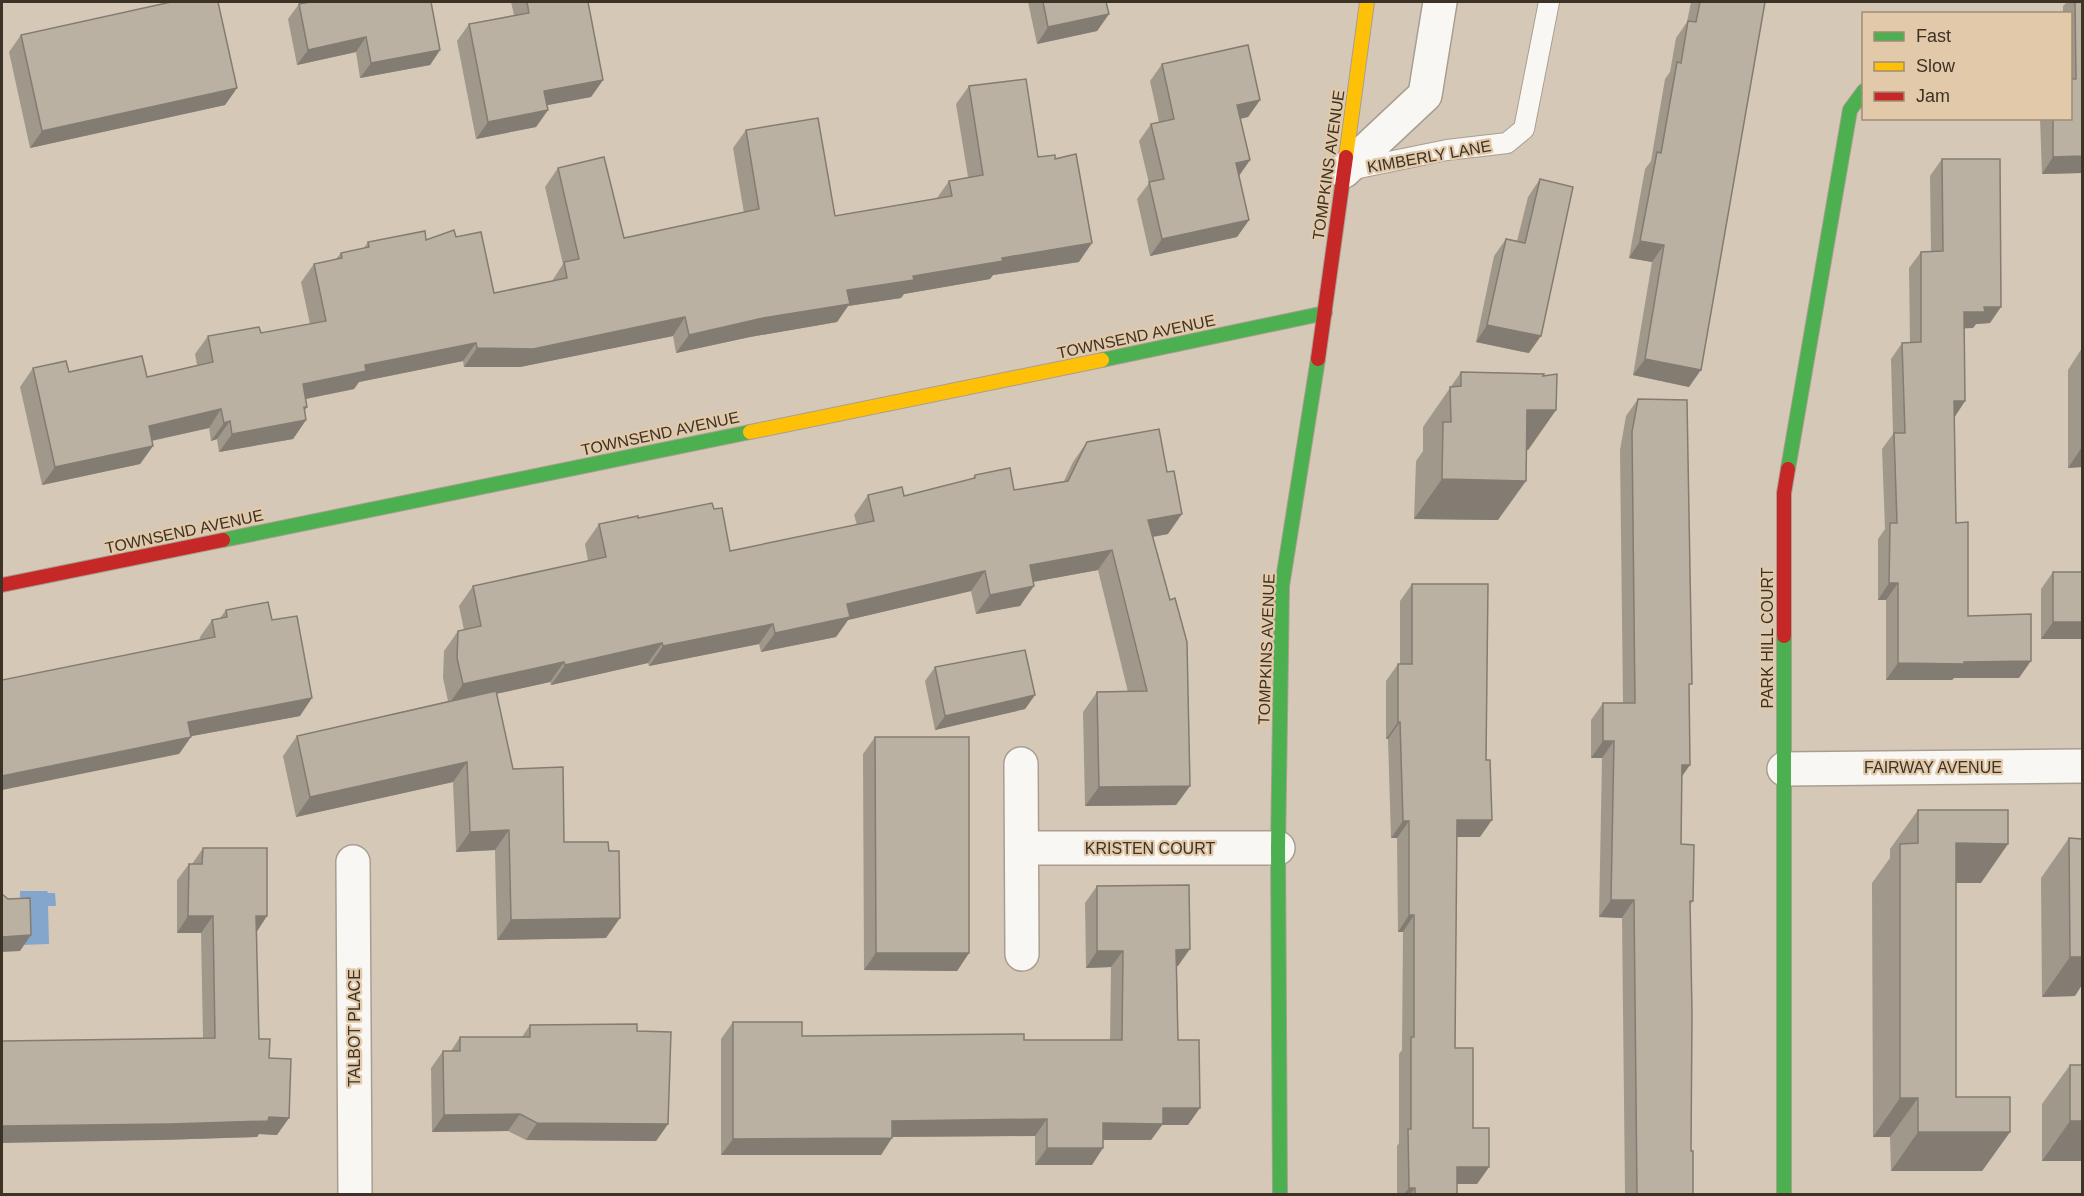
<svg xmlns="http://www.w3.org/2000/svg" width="2084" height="1196" font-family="Arial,sans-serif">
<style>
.water{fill:#84a6cc}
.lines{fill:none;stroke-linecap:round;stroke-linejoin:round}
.lane-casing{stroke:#a89e90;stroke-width:22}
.street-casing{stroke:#a89e90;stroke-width:36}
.fast-casing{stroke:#a89e90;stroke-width:16}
.slow-casing{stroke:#a89e90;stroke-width:16}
.jam-casing{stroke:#a89e90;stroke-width:16}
.lane{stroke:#f9f7f4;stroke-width:20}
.street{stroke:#f9f7f4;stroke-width:33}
.fast{stroke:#4caf50;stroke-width:14}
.slow{stroke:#ffc107;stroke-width:14}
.jam{stroke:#c62828;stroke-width:14}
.wall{fill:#a1988c}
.shaded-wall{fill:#837c72}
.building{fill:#bbb1a3;stroke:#837c72;stroke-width:1.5}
.labels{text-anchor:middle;stroke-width:4.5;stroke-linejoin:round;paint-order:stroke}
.street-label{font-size:16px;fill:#3c3226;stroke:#e2c9aa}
</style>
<rect width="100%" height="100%" fill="#d5c8b7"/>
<polygon class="water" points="20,891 47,891 48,893 55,893 56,906 48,906 49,944 21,945"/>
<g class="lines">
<defs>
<polyline id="lane" points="1349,170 1447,150 1507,143 1524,129 1549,2"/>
<g id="street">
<polyline points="1344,171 1425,95 1440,2"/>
<polyline points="1021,764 1022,954"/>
<polyline points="1784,769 2082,766"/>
<polyline points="1022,848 1278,848"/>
<polyline points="353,862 355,1194"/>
</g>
<g id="fast">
<polyline points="1102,360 1325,313"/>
<polyline points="1788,469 1850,110 1864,91"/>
<polyline points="223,540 750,432"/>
<polyline points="1784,636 1784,1194"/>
<polyline points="1280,1194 1278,848 1282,586 1318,359"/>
</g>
<g id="slow">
<polyline points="1346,157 1367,2"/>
<polyline points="750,432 1102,360"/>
</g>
<g id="jam">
<polyline points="1318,359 1346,157"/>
<polyline points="2,585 223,540"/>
<polyline points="1784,636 1784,493 1788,469"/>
</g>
</defs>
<use href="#lane" class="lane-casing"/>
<use href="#street" class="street-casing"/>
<use href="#fast" class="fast-casing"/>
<use href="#slow" class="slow-casing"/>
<use href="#jam" class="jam-casing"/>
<use href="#lane" class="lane"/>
<use href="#street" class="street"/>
<use href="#fast" class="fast"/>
<use href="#slow" class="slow"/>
<use href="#jam" class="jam"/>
</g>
<g class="wall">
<polygon points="511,2 588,2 603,80 591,97 547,105 548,110 536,127 476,139 457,41 469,24 514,15"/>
<polygon points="1028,2 1106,2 1109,14 1097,31 1037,44"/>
<polygon points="1691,2 1765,2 1689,387 1633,375 1652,262 1629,258 1645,169 1651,161 1665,79 1670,72 1676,38 1687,22"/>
<polygon points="2067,2 2082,2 2082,173 2042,174 2040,118 2070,118 2070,14 2063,14 2063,6"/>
<polygon points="299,4 440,50 430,65 360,78 356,52 297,65 288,19"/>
<polygon points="21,35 237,88 225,105 30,148 9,52"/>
<polygon points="1162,64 1260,100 1248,117 1240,119 1250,160 1239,176 1249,220 1237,237 1150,256 1137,199 1149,183 1139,141 1151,124 1159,122 1150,81"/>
<polygon points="969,86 1038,157 1079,262 993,275 990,279 904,294 901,298 848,306 837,322 750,337 676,353 673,336 520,367 464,367 463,361 359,382 354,389 306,399 304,411 306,420 293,439 219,452 217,439 211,441 209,428 152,441 153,446 140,464 42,485 20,387 33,368 69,372 147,377 197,365 195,354 208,336 261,333 310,324 301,282 314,264 336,259 341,253 364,248 368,242 426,240 456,237 494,293 552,281 563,264 545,187 558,168 624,238 744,213 733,148 746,130 835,216 937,198 949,181 968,177 956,104"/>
<polygon points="1942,159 1990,323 1976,324 1973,328 1964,328 1965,401 1954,417 1956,523 1968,616 2019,678 1954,678 1952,680 1886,680 1886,600 1878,600 1878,539 1885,529 1882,449 1893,434 1891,359 1902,343 1910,342 1909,268 1921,252 1931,251 1930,176"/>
<polygon points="1540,179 1529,353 1476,342 1494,256 1506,239 1517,241 1528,197"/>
<polygon points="2082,348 2082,467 2068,468 2068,370"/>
<polygon points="1461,372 1543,376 1556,410 1528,450 1526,450 1498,520 1414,519 1416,461 1423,451 1423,427"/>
<polygon points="1638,399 1689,687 1682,776 1681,844 1693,901 1690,905 1691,1151 1693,1194 1625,1194 1622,918 1599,917 1602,758 1591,758 1591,720 1603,703 1623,703 1620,450 1626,416"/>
<polygon points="1087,442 1168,534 1153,537 1190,786 1176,805 1085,806 1083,712 1097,692 1128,692 1098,570 1033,582 1020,606 976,614 971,591 848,620 836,637 761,652 759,644 649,666 648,663 551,685 550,682 496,694 513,769 564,842 606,938 497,940 495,850 456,852 453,782 296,817 283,756 297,736 448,701 443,678 444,651 458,631 464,630 459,606 473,586 588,561 585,544 599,524 638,518 730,551 857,525 854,515 868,495 904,496 972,479 975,475 1014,490 1064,481 1073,462"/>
<polygon points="2053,572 2082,639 2041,639 2041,589"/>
<polygon points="1412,584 1480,837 1457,837 1455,1048 1473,1128 1489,1167 1477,1184 1457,1184 1457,1194 1397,1194 1397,1146 1399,1143 1399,1054 1402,1050 1403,932 1398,932 1397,838 1391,838 1388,739 1386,739 1386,681 1398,664 1400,664 1400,601"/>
<polygon points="226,610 272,620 300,716 191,736 179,754 200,637 212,620 220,618"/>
<polygon points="935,667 1035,695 1025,709 935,730 925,681"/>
<polygon points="875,737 969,953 957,971 864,970 863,754"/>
<polygon points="1918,810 1981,883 1956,883 1956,1097 2010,1132 1982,1171 1891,1171 1890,1137 1873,1137 1872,883 1890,858 1890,849"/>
<polygon points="2069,838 2075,996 2042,997 2041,878"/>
<polygon points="203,848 256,932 259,1039 269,1058 277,1135 259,1134 257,1137 159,1140 203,1038 201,933 177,933 177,880 189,864 192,864"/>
<polygon points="1097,886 1178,966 1177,966 1178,1040 1188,1125 1162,1125 1151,1140 1103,1140 1092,1165 1035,1165 1035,1136 892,1137 881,1155 721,1155 721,1039 733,1022 802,1036 1024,1040 1110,1040 1111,967 1086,968 1085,903"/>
<polygon points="530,1025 637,1031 668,1124 656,1141 526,1140 508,1131 432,1132 431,1068 443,1051 451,1051 460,1037 522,1037"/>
<polygon points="2070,1065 2082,1161 2042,1161 2042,1104"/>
</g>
<g class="shaded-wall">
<polygon points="1109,14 1097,31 1037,44 1048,27"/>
<polygon points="366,37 356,52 297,65 308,50"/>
<polygon points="440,50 430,65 360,78 371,63"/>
<polygon points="603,80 591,97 532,108 544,91"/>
<polygon points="237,88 225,105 30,148 42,131"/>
<polygon points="1260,100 1248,117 1225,122 1237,105"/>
<polygon points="548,110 536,127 476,139 488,122"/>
<polygon points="2082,156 2082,173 2042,174 2053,157"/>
<polygon points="1250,160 1238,177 1236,163"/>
<polygon points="1249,220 1237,237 1150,256 1162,239"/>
<polygon points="1640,241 1664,245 1652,262 1629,258"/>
<polygon points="1092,243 1079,262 993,275 990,279 904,294 901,298 848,306 837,322 750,337 676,353 689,335 847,290 1002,258"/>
<polygon points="1984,307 2001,307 1990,323 1976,324 1973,328 1952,329 1964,312"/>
<polygon points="685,317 673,336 520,367 464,367 477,348"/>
<polygon points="1487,325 1541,336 1529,353 1476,342"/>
<polygon points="476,343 463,361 359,382 354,389 290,402 303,384 365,365"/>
<polygon points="1645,359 1701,370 1689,387 1633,375"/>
<polygon points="1954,401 1965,401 1954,418"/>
<polygon points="304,407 307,407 297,422 306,420 293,439 219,452 232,434"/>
<polygon points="221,409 209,428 136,444 149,426"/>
<polygon points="1527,410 1556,410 1528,450 1499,450"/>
<polygon points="230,421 217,439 211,441 224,423"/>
<polygon points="153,446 140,464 42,485 55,467"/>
<polygon points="2082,447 2082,467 2068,468"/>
<polygon points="1442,479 1526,481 1498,520 1414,519"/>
<polygon points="1182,514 1168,534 1134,540 1148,520"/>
<polygon points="1112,550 1098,570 1016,585 1030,565"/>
<polygon points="985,571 971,591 848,620 836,637 761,652 775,633 847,604"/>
<polygon points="1889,583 1898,583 1886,600 1878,600"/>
<polygon points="1034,586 1020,606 976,614 990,595"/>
<polygon points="2053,622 2082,622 2082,639 2041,639"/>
<polygon points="773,624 759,644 649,666 663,646"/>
<polygon points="662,643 648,663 551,685 565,665"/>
<polygon points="2031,661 2019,678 1954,678 1952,680 1886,680 1898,663"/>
<polygon points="564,662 550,682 449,704 463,684"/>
<polygon points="1035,695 1025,709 935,730 945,716"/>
<polygon points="312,698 300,716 176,739 188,722"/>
<polygon points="1398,722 1400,722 1388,739 1386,739"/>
<polygon points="191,737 179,754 2,790 2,776"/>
<polygon points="1603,741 1614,741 1602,758 1591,758"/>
<polygon points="467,762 453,782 296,817 310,797"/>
<polygon points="1682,765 1690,765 1678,782"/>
<polygon points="1190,786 1176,805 1085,806 1099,787"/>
<polygon points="1457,820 1492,820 1480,837 1445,837"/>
<polygon points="1403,821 1409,821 1397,838 1391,838"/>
<polygon points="509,830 495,850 456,852 470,832"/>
<polygon points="1956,843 2008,844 1981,883 1928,883"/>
<polygon points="1611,900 1634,900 1622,918 1599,917"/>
<polygon points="1409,915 1414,915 1403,932 1398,932"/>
<polygon points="188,916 213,916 201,933 177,933"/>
<polygon points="256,916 267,916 256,933"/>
<polygon points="620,918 606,938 497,940 511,920"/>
<polygon points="31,935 20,951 2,952 2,937"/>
<polygon points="1190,949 1178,966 1164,966 1176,950"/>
<polygon points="1097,951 1123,951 1111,967 1086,968"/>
<polygon points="876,953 969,953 957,971 864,970"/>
<polygon points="2070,957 2082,957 2082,985 2075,996 2042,997"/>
<polygon points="1900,1098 1918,1098 1890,1137 1873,1137"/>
<polygon points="1163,1108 1200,1108 1188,1125 1162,1125 1151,1140 1092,1140 1103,1123"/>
<polygon points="520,1114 508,1131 432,1132 444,1115"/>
<polygon points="269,1117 289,1118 277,1135 259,1134 257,1137 159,1140 2,1143 2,1126"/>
<polygon points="1047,1119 1035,1136 880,1137 892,1121"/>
<polygon points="2070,1121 2082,1121 2082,1161 2042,1161"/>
<polygon points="537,1123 668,1124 656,1141 526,1140"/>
<polygon points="1918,1132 2010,1132 1982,1171 1891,1171"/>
<polygon points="892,1138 881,1155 721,1155 733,1139"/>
<polygon points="1047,1148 1103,1148 1092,1165 1035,1165"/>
<polygon points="1457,1167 1489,1167 1477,1184 1445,1184"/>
<polygon points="1409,1188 1415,1188 1410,1194 1404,1194"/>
</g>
<g class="building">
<polygon points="171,2 218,2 237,88 42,131 21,35"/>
<polygon points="310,2 431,2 440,50 371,63 366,37 308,50 299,4"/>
<polygon points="527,2 588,2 603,80 544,91 548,110 488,122 469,24 529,13"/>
<polygon points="1043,2 1106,2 1109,14 1048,27"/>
<polygon points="1700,2 1765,2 1701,370 1645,359 1664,245 1640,241 1657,152 1661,153 1677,62 1681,63 1688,21 1696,22"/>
<polygon points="2075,2 2082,2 2082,156 2053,157 2053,118 2070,118 2070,79 2076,79"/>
<polygon points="1248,45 1260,100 1237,105 1250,160 1236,163 1249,220 1162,239 1149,182 1164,179 1151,124 1174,119 1162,64"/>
<polygon points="1026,79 1038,157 1055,155 1055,159 1076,154 1092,243 1002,258 1003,261 913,276 914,280 847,290 850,304 763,318 689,335 685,317 533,349 477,348 476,343 365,365 366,371 303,384 307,407 304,407 306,420 232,434 230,421 224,423 221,409 149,426 153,446 55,467 33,368 66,361 69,372 142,356 147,377 213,362 208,336 259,327 261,333 326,321 314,264 342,258 341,253 369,247 368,242 425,231 426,240 454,230 456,237 481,232 494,293 567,278 564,262 579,259 558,168 604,157 624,238 759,209 746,130 818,118 835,216 952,196 949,181 983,175 969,86"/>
<polygon points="1942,159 2000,159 2001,307 1984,307 1985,312 1964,312 1965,401 1954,401 1956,523 1968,522 1968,616 2031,614 2031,661 1964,662 1964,664 1898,663 1898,583 1889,583 1890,523 1897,523 1894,433 1905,433 1902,343 1921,342 1921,252 1943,251"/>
<polygon points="1540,179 1573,187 1541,336 1487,325 1506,239 1525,243"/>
<polygon points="1461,372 1544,374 1543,376 1557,374 1556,410 1527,410 1526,481 1442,479 1443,422 1451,422 1450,387 1461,386"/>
<polygon points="1638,399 1687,400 1692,684 1689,684 1690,765 1682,765 1681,844 1694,845 1693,901 1690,901 1692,1014 1691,1151 1693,1151 1693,1194 1637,1194 1634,900 1611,900 1614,741 1603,741 1603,703 1635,703 1632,432"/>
<polygon points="1159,429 1167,472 1174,471 1182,514 1148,520 1170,600 1175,598 1187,642 1190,786 1099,787 1097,692 1147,691 1112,550 1030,565 1034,586 990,595 985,571 847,604 850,617 775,633 773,624 663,646 662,643 565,665 564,662 463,684 457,658 458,631 481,626 473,586 606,557 599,524 638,516 638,518 712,503 714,509 722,508 730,551 874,521 868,495 902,487 904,496 975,478 975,475 1010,468 1014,490 1068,481 1087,442"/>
<rect x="2053" y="572" width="29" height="50"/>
<polygon points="1412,584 1488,584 1486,760 1490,760 1492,820 1457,820 1455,1048 1473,1048 1473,1128 1489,1128 1489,1167 1457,1167 1457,1194 1415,1194 1415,1188 1409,1188 1408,1129 1411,1129 1411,1037 1414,1037 1414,915 1409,915 1409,821 1403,821 1400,722 1398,722 1398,664 1412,664"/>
<polygon points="268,602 272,620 297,616 312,698 188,722 191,737 2,776 2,680 215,637 212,620 227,617 226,610"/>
<polygon points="1025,650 1035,695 945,716 935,667"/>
<polygon points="496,691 513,769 563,767 564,842 608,842 609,851 619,851 620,918 511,920 509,830 470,832 467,762 310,797 297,736"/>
<polygon points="875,737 969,737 969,953 876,953"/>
<polygon points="1918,810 2008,810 2008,844 1956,843 1956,1097 2010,1097 2010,1132 1918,1132 1918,1098 1900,1098 1900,844 1918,843"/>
<polygon points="2069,838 2082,839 2082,957 2070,957"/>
<polygon points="203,848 267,848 267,916 256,916 259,1039 270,1039 269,1058 291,1059 289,1118 269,1117 268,1121 170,1124 2,1126 2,1041 215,1038 213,916 188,916 189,864 202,864"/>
<polygon points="1189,885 1190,949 1176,950 1178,1040 1199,1040 1200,1108 1163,1108 1163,1124 1103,1123 1103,1148 1047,1148 1047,1119 892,1121 892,1138 733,1139 733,1022 802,1022 802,1036 1024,1034 1024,1040 1122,1040 1123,951 1097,951 1097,886"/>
<polygon points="2,894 8,899 30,898 31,935 2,937"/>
<polygon points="637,1024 637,1031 671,1032 668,1124 537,1123 520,1114 444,1115 443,1051 460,1051 460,1037 530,1037 530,1025"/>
<rect x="2070" y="1065" width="12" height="56"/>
</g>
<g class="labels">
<g class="street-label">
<text transform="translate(1429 156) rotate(-10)" y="6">KIMBERLY LANE</text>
<text transform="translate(1328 165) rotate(-82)" y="6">TOMPKINS AVENUE</text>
<text transform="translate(1136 336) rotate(-12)" y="6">TOWNSEND AVENUE</text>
<text transform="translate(660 433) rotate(-12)" y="6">TOWNSEND AVENUE</text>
<text transform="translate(184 531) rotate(-12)" y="6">TOWNSEND AVENUE</text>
<text transform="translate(1767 638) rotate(-90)" y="6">PARK HILL COURT</text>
<text transform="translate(1266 649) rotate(-88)" y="6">TOMPKINS AVENUE</text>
<text x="1933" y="773">FAIRWAY AVENUE</text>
<text x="1150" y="854">KRISTEN COURT</text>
<text transform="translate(354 1028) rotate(-90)" y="6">TALBOT PLACE</text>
</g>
</g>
<rect width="2084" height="1196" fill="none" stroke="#3c3226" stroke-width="6"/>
<rect x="1862" y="12" width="210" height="108" fill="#e2c9aa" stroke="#a08d75" stroke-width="1.5"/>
<rect x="1874" y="32" width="30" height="9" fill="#4caf50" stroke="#a08d75" stroke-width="1.5"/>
<text x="1916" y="42" font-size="18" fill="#3c3226">Fast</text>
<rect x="1874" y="62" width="30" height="9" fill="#ffc107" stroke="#a08d75" stroke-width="1.5"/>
<text x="1916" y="72" font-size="18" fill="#3c3226">Slow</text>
<rect x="1874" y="92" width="30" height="9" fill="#c62828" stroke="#a08d75" stroke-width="1.5"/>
<text x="1916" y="102" font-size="18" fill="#3c3226">Jam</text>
</svg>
